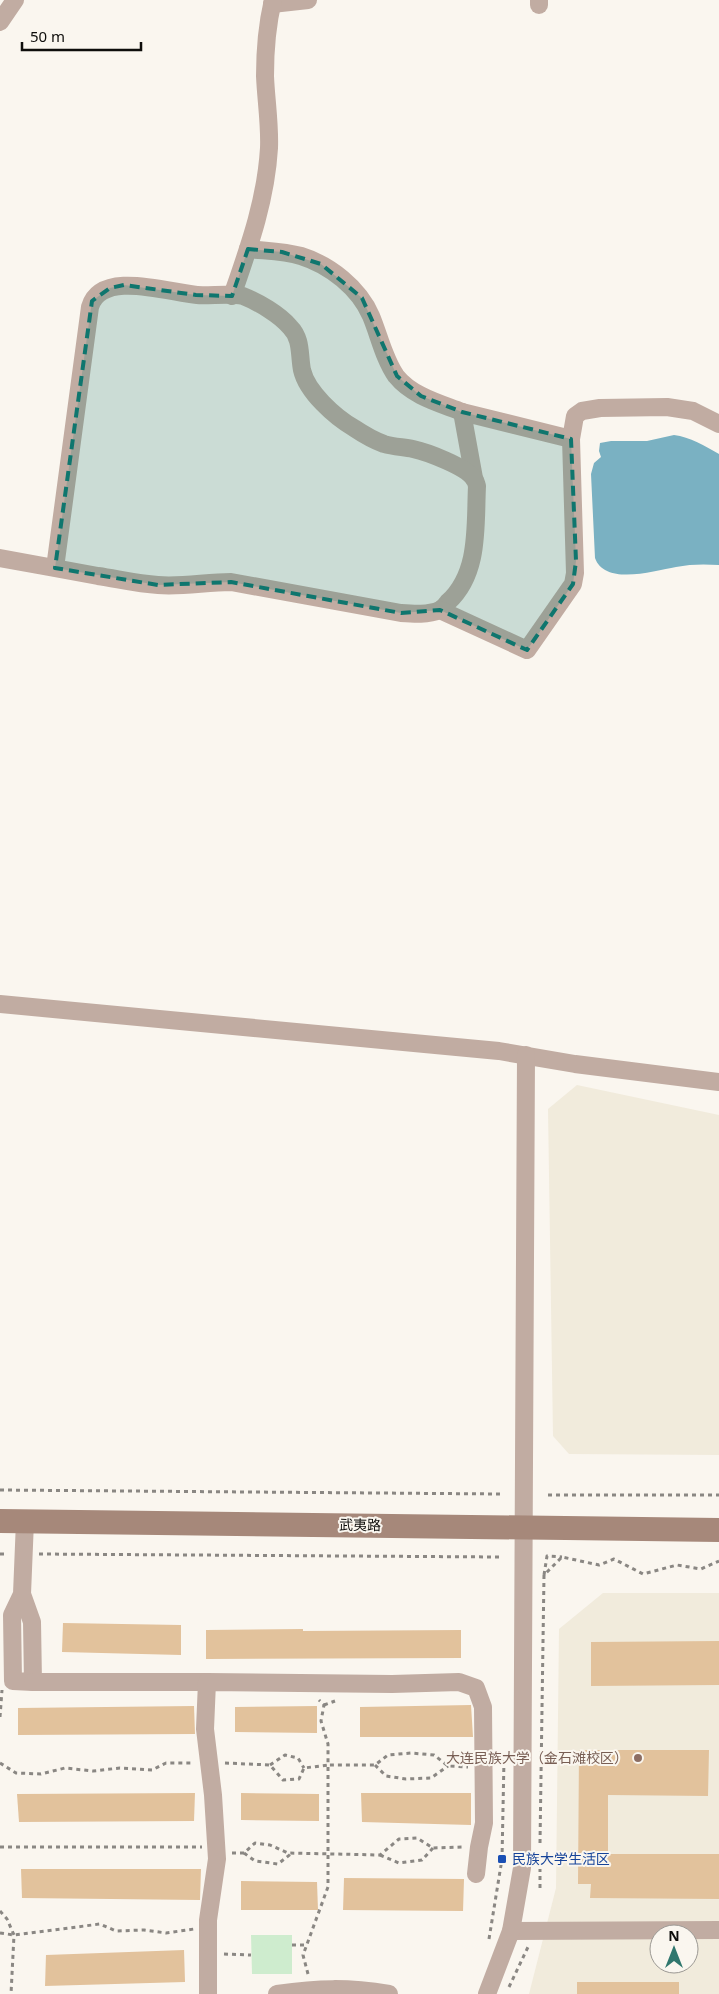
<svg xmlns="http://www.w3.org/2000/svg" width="719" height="1994" font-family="'Noto Sans','Noto Sans SC',sans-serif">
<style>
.built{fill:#f1ebdc;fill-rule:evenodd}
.green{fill:#ceecce}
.water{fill:#7ab1c2}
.building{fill:#e2c29c}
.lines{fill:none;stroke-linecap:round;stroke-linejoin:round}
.path{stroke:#8a8783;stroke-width:3;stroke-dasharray:4 4;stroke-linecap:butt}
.street{stroke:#c1aca2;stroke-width:18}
.secondary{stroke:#a6887a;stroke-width:24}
.marked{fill:#0f766e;fill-opacity:0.2;stroke:#0f766e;stroke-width:4;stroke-dasharray:10 6;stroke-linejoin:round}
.education-dot{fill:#8d6e63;stroke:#faf6ef;stroke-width:2}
.transit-dot{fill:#1a4fb4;stroke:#faf6ef;stroke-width:2}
.labels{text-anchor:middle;stroke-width:4;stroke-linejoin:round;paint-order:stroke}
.street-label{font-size:14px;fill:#0e0d0b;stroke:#faf6ef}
.education-label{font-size:14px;fill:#785e54;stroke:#faf6ef;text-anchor:end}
.transit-label{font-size:14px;fill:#164399;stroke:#faf6ef;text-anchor:start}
</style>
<rect width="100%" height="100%" fill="#faf6ef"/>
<g class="built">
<polygon points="577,1085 719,1115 719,1455 569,1454 553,1436 548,1109"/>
<path d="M603 1593H719V1994H529L556 1888 559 1629ZM659 1934H689V1964H659Z"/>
</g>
<polygon class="green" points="251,1935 292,1935 292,1974 252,1974"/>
<path class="water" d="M674 435C690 437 705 446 719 454V565C705 564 690 564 676 567 654 571 605 586 595 558L591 474 594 463 601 457 599 451 600 443 611 441H647Z"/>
<g class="building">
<polygon points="63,1623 181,1625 181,1655 62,1652"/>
<polygon points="303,1629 303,1631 461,1630 461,1658 206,1659 206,1630"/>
<polygon points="719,1641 719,1685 591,1686 591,1642"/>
<polygon points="471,1705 473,1737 360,1737 360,1707"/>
<polygon points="194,1706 195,1734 18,1735 18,1708"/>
<polygon points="317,1706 317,1733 235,1732 235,1707"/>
<polygon points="579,1750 709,1750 708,1796 608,1795 608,1854 719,1854 719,1899 590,1898 591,1884 578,1884"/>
<polygon points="195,1793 194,1821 19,1822 17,1794"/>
<polygon points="241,1793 319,1794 319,1821 241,1820"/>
<polygon points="361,1793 471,1793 471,1825 362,1822"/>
<polygon points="21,1869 201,1869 200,1900 22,1898"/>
<polygon points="344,1878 464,1879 463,1911 343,1910"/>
<polygon points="241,1881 317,1882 318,1910 241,1910"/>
<polygon points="184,1950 185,1982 45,1986 46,1955"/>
<rect x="577" y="1982" width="102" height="12"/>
</g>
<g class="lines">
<g class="path">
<polyline points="0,1490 502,1494"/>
<polyline points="548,1495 719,1495"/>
<polyline points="0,1554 8,1554"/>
<polyline points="39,1554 499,1557"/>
<polyline points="544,1575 547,1556 562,1557"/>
<polyline points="324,1705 335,1701"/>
<polyline points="0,1717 2,1690"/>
<polyline points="0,1763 16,1773 41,1774 65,1768 93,1771 120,1768 152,1770 166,1763 193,1763"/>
<polyline points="225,1763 270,1765 283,1780 299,1779 304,1768 328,1765 328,1744 321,1721 324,1705 319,1700"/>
<polyline points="270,1765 285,1755 298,1758 304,1768"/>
<polyline points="375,1765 386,1776 406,1779 431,1778 448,1766"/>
<polyline points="540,1843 544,1575 562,1557 599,1565 614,1559 643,1574 677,1565 701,1569 719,1561"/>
<polyline points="0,1847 202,1847"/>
<polyline points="232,1853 244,1853 255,1843 270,1845 288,1853 380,1855 399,1839 417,1838 433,1848 463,1847"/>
<polyline points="244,1853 255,1861 278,1864 292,1853"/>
<polyline points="380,1855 399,1863 422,1860 433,1848"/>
<polyline points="540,1888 540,1869"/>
<polyline points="0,1911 7,1919 14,1935 11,1994"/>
<polyline points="0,1933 14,1935 100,1924 116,1931 144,1930 166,1933 194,1929"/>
<polyline points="489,1939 502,1859 504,1759"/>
<polyline points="292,1945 307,1945"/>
<polyline points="224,1954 251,1955"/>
<polyline points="308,1974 303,1955 328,1887 328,1765 375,1765 388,1755 411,1753 434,1755 448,1766 468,1767"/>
<polyline points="509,1987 528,1947"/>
</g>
<g class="street">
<polyline points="272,4 308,0"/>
<polyline points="539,5 539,0"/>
<polyline points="0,22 15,0"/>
<path d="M248 249C266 251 284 251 301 256 330 265 359 288 371 316 379 335 384 359 396 376 412 396 439 403 462 412"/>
<path d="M232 296C249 247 266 200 269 148 270 124 266 100 265 76 265 50 267 25 273 0"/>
<polyline points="474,478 462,412 571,439"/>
<path d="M0 558C33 564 65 570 98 576 118 579 138 584 158 585 183 587 206 582 231 582L401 613C414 614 428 615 440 610 443 608 446 605 448 602 480 573 475 525 477 486 476 483 476 481 474 479 467 467 427 452 413 449 404 447 394 447 384 444 373 440 363 434 354 428 335 417 307 392 302 370 299 355 302 339 290 327 279 314 258 302 243 296 234 293 208 296 197 295 170 293 101 269 90 307L55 568"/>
<polyline points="440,610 527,650 573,584 575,573 571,439 575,416 582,411 600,408 667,407 693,411 719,424"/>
<polyline points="0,1004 499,1051 575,1064 719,1082"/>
<polyline points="22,1594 32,1622 33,1682 13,1681 12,1615 22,1594 25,1521"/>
<polyline points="33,1682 207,1682"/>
<polyline points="511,1931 719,1930"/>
<polyline points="208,1994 208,1920 217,1859 213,1795 205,1729 207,1682 392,1684 459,1682 476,1688 483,1707 484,1823 479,1847 476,1874"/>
<path d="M277 1994C319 1988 347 1987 389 1994"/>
<polyline points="487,1994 511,1931 522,1868 526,1055"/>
</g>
<polyline class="secondary" points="0,1521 719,1530"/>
</g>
<path class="marked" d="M248 249 282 252 321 264 362 298 397 376 421 396 462 412 571 439 576 561 573 584 527 650 440 610 401 613 231 582 158 585 55 568 92 301 110 288 124 285 196 295 232 296Z"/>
<circle class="education-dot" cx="638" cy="1758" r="5"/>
<rect class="transit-dot" x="497" y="1854" width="10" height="10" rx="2.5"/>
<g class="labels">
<g class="street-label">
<text transform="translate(360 1525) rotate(1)" y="5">武夷路</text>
</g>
<g class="education-label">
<text x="628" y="1763">大连民族大学（金石滩校区）</text>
</g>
<g class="transit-label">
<text x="512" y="1864">民族大学生活区</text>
</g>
</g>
<g transform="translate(674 1949)"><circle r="24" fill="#faf6ef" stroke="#9c9994"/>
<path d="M0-4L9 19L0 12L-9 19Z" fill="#30776e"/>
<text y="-8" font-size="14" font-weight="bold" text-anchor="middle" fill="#0e0d0b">N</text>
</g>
<path d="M22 42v8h119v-8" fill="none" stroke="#0e0d0b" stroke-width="2.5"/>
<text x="30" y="42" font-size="15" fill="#0e0d0b" stroke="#faf6ef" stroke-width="4" paint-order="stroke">50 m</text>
</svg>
